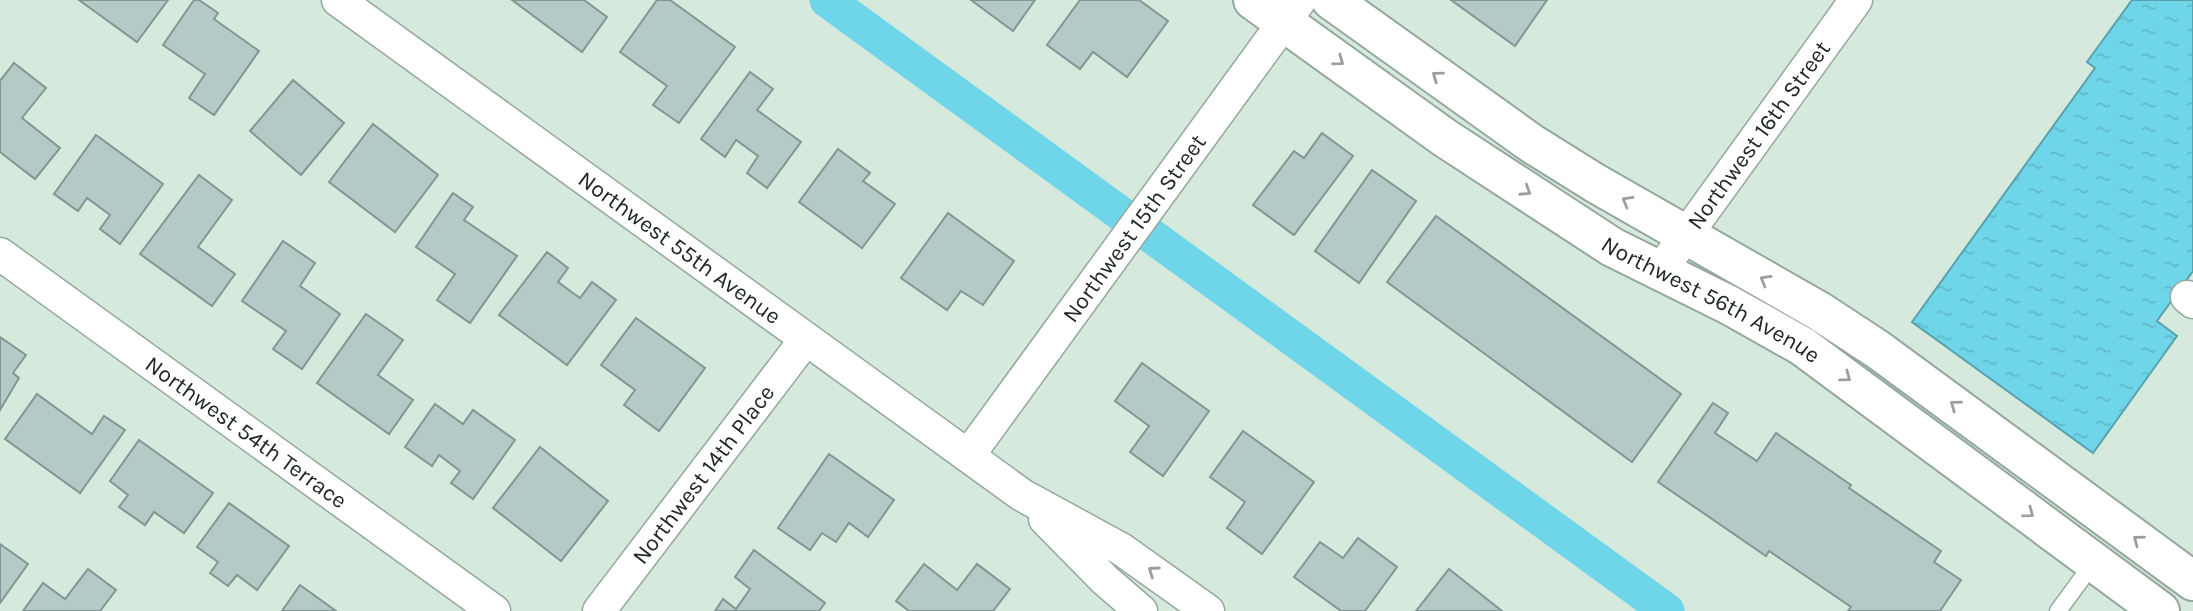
<svg xmlns="http://www.w3.org/2000/svg" width="2193" height="611" font-family="Karla,sans-serif">
<style>
.water{fill:url(#water-ripples);stroke:#58a2ae;stroke-width:2}
.lines{fill:none;stroke-linecap:round;stroke-linejoin:round}
.canal{stroke:#6fd6e9;stroke-width:35}
.building{fill:#b3cac6;stroke:#809793;stroke-width:2}
.service-casing{stroke:#94a79c;stroke-width:19}
.minor-casing{stroke:#94a79c;stroke-width:35}
.tertiary-casing{stroke:#94a79c;stroke-width:42}
.service{stroke:#fff;stroke-width:16}
.minor{stroke:#fff;stroke-width:32}
.tertiary{stroke:#fff;stroke-width:38}
.oneway{stroke:#9b9f9c}
.labels{text-anchor:middle;stroke-width:6;stroke-linejoin:round;paint-order:stroke}
.street-label{font-size:23px;fill:#212924;stroke:#d6e9dd}
</style>
<defs>
<pattern id="water-ripples" width="26" height="14" patternUnits="userSpaceOnUse" patternTransform="scale(1.75)"><rect width="26" height="14" fill="#6fd6e9"/><path d="M2 4q2-2 4 0t4 0M15 11q2-2 4 0t4 0" fill="none" stroke="#60b8c8"/></pattern>
</defs>
<rect width="100%" height="100%" fill="#d6e9dd"/>
<polygon class="water" points="2132,0 2193,0 2193,271 2157,321 2177,336 2093,453 1912,322 2095,68 2087,62"/>
<g class="lines">
<polyline class="canal" points="827,0 1667,611"/>
</g>
<g class="building">
<polygon points="79,0 168,0 137,42"/>
<polygon points="194,0 199,0 218,13 214,19 259,51 214,115 189,98 205,74 163,45"/>
<polygon points="512,0 584,0 607,17 582,52"/>
<polygon points="657,0 670,0 735,47 679,123 653,105 667,86 620,52"/>
<polygon points="971,0 1035,0 1013,31"/>
<polygon points="1080,0 1139,0 1168,21 1127,77 1093,52 1080,69 1047,45"/>
<polygon points="1451,0 1547,0 1515,46"/>
<polygon points="14,63 46,88 22,118 60,148 35,179 0,152 0,81"/>
<polygon points="750,72 773,89 757,110 801,142 767,188 747,173 758,156 736,140 725,157 701,139"/>
<polygon points="293,80 344,123 301,175 250,131"/>
<polygon points="373,124 438,175 395,232 329,182"/>
<polygon points="1322,133 1353,156 1294,235 1253,205 1294,151 1304,158"/>
<polygon points="96,135 163,184 120,244 100,229 110,215 87,198 78,211 54,194"/>
<polygon points="838,149 870,173 863,181 895,204 862,248 799,202"/>
<polygon points="1372,170 1416,201 1359,283 1315,251"/>
<polygon points="199,175 232,200 198,247 235,274 212,306 140,254"/>
<polygon points="453,193 473,207 464,220 517,256 470,323 437,300 455,274 416,247"/>
<polygon points="948,213 1014,261 983,305 961,291 947,310 901,278"/>
<polygon points="1436,216 1681,394 1632,462 1387,282"/>
<polygon points="283,241 315,263 300,286 340,314 302,369 273,349 286,331 242,301"/>
<polygon points="547,252 568,268 558,282 580,298 592,282 616,300 567,365 499,315"/>
<polygon points="366,314 403,340 378,375 413,400 389,434 317,383"/>
<polygon points="636,318 705,368 659,431 624,405 635,390 601,365"/>
<polygon points="0,337 26,355 13,373 19,378 0,410"/>
<polygon points="1142,363 1209,411 1163,476 1130,452 1149,426 1115,401"/>
<polygon points="37,394 92,434 104,416 125,430 80,493 5,439"/>
<polygon points="1713,403 1728,413 1715,433 1757,461 1776,433 1851,485 1849,488 1941,551 1934,562 1961,580 1940,611 1848,611 1851,607 1769,551 1766,556 1658,482"/>
<polygon points="435,404 463,424 473,410 515,440 473,499 451,483 460,471 439,455 432,466 405,447"/>
<polygon points="1243,431 1314,482 1262,554 1227,528 1245,502 1210,477"/>
<polygon points="139,440 213,493 184,533 154,512 145,525 119,507 128,495 110,481"/>
<polygon points="540,447 608,501 561,561 493,508"/>
<polygon points="829,454 894,500 868,537 849,523 836,542 822,533 810,550 778,528"/>
<polygon points="229,503 289,546 257,590 237,575 228,586 210,573 218,562 197,547"/>
<polygon points="1358,538 1397,567 1365,611 1341,611 1294,577 1320,542 1343,558"/>
<polygon points="0,544 28,564 0,603"/>
<polygon points="754,550 825,603 819,611 715,611 723,599 736,609 750,589 735,577"/>
<polygon points="924,564 957,590 977,564 1010,589 993,611 909,611 896,601"/>
<polygon points="88,569 116,590 100,611 23,611 43,583 65,599"/>
<polygon points="1449,569 1502,611 1416,611"/>
<polygon points="300,585 336,611 282,611"/>
</g>
<g class="lines">
<defs>
<polyline id="service" points="2058,611 2094,562"/>
<g id="minor">
<path id="s1" d="M338 0 1022 495 1121 549 1208 611"/>
<path id="s2" d="M0 254 494 611"/>
<path id="s3" d="M1660 271 1856 0"/>
<polyline points="2187,297 2193,302"/>
<path id="s4" d="M968 456 1300 0"/>
<polyline points="1045,519 1105,580 1141,611"/>
<path id="s5" d="M599 611 806 339"/>
</g>
<g id="tertiary">
<path id="s6" d="M1253 0 1445 138 1612 247 1729 305 1802 346 2160 611"/>
<polyline points="1331,0 1531,143 1595,183 1819,311 1877,349 2193,581"/>
</g>
</defs>
<use href="#service" class="service-casing"/>
<use href="#minor" class="minor-casing"/>
<use href="#tertiary" class="tertiary-casing"/>
<use href="#service" class="service"/>
<use href="#minor" class="minor"/>
<use href="#tertiary" class="tertiary"/>
</g>
<defs><path id="oneway-chevron" d="M-2-3.5L2.5 0L-2 3.5" fill="none" stroke-width="1.6" stroke-linecap="round" stroke-linejoin="round" transform="scale(1.75)"/></defs>
<g class="oneway">
<use href="#oneway-chevron" transform="translate(1339 61) rotate(36)"/>
<use href="#oneway-chevron" transform="translate(1437 76) rotate(-144)"/>
<use href="#oneway-chevron" transform="translate(1526 191) rotate(33)"/>
<use href="#oneway-chevron" transform="translate(1627 201) rotate(-150)"/>
<use href="#oneway-chevron" transform="translate(1765 280) rotate(-150)"/>
<use href="#oneway-chevron" transform="translate(1846 377) rotate(36)"/>
<use href="#oneway-chevron" transform="translate(1955 405) rotate(-144)"/>
<use href="#oneway-chevron" transform="translate(2029 513) rotate(37)"/>
<use href="#oneway-chevron" transform="translate(2138 540) rotate(-143)"/>
<use href="#oneway-chevron" transform="translate(1153 571) rotate(-145)"/>
</g>
<g class="labels">
<g class="street-label">
<text dy="8" stroke="none"><textPath href="#s3" startOffset="168">Northwest 16th Street</textPath></text>
<text dy="8" stroke="none"><textPath href="#s4" startOffset="282">Northwest 15th Street</textPath></text>
<text dy="8" stroke="none"><textPath href="#s1" startOffset="422">Northwest 55th Avenue</textPath></text>
<text dy="8" stroke="none"><textPath href="#s6" startOffset="548">Northwest 56th Avenue</textPath></text>
<text dy="8" stroke="none"><textPath href="#s2" startOffset="304">Northwest 54th Terrace</textPath></text>
<text dy="8" stroke="none"><textPath href="#s5" startOffset="172">Northwest 14th Place</textPath></text>
</g>
</g>
</svg>
